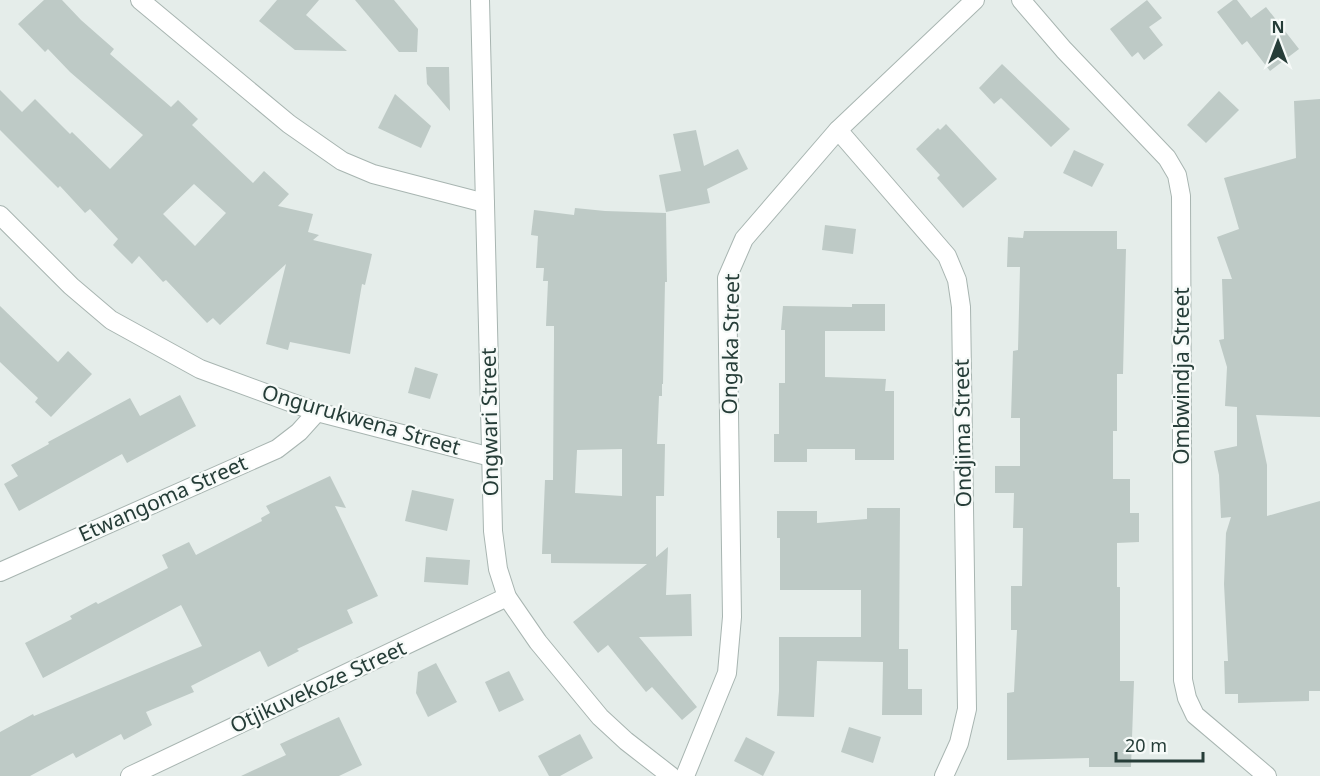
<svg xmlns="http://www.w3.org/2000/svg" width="1320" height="776" font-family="'Noto Sans',sans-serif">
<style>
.building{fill:#becac6;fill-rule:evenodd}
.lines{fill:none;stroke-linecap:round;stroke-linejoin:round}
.street-casing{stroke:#a8b5b1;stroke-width:20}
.street{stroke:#fff;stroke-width:18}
.labels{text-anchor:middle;stroke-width:4.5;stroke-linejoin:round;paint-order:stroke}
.street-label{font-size:21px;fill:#263d38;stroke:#f6faf8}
</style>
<rect width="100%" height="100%" fill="#e5edea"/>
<g class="building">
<path d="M44 0H62L81 20 114 49 110 54 171 107 178 100 198 119 192 125 253 183 264 171 289 194 278 206 313 214 308 232 319 235 313 240 372 254 365 285 362 284 350 354 290 342 288 350 266 344 286 264 220 325 213 318 207 323 166 280 163 282 139 256 132 264 113 245 118 239 90 209 85 213 60 186 58 188 0 130V90L22 112 35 99 70 134 72 132 110 169 143 135 70 72 48 49 45 52 18 24ZM194 184 226 213 195 246 163 214Z"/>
<polygon points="277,0 319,0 306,15 347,51 295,50 259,21"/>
<polygon points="355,0 394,0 418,29 417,52 399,52"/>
<polygon points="1147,0 1162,18 1149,27 1163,45 1144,60 1138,52 1132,57 1110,29"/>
<polygon points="1233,0 1237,0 1251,18 1266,7 1299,49 1270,71 1247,41 1242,45 1217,12"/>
<polygon points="1002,64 1070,129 1051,147 1001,98 994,104 979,88"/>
<polygon points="426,67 449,67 450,111 427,84"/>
<polygon points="1219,91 1239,110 1206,143 1187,125"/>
<polygon points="395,94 431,126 421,148 378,128"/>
<polygon points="1320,99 1320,417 1256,415 1267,465 1267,516 1320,501 1320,691 1309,691 1309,701 1238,703 1238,694 1225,694 1224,661 1228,661 1224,584 1226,533 1231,517 1221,518 1219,475 1214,451 1237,446 1237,407 1225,406 1227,367 1219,340 1224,339 1222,279 1232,279 1217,237 1239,229 1224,178 1296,158 1294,101"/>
<polygon points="946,124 997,179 963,208 937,178 940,175 916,149 938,128 940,130"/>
<polygon points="696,130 704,166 738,149 748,169 707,189 710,203 666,212 659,175 681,171 673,134"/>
<polygon points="1074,150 1104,164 1092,187 1063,173"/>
<path d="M575 208 605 211 666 213 667 282H665L663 384H662V396H659L657 444H665L664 496H656V557L668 547 666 595 691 594 692 636 639 637 697 707 682 720 652 687 646 692 608 645 598 653 573 622 647 564 551 563V554H542L545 480H553L554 339V326H546L548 281H543L544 268H536L538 236 531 235 534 210 574 215ZM622 449V496L575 493 577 450Z"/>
<polygon points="825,225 856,229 853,254 822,250"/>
<polygon points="1024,231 1117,231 1117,249 1126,249 1123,374 1117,374 1117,431 1113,431 1113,479 1130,479 1130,513 1139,513 1139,542 1117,543 1117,587 1120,587 1120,681 1134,681 1131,767 1089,767 1089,758 1007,760 1007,693 1014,692 1017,630 1011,630 1011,586 1022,586 1023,528 1013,528 1014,493 995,493 995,466 1020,466 1020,418 1011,418 1013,351 1018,350 1020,267 1007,267 1008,237 1023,238"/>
<polygon points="852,304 885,304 885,331 825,331 825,377 886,379 885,391 894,391 894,460 855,460 855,449 807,449 807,462 774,462 774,434 779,434 779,383 785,383 785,330 781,330 783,306 852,307"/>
<polygon points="0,306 58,362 68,351 92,374 51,417 35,402 38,398 0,362"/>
<polygon points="415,367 438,374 430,399 408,393"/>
<polygon points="180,395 196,426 127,463 122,454 19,511 4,484 18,476 11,465 49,444 48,442 130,398 140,416"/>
<polygon points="330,476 346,508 335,506 378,596 347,610 353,623 297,649 299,651 268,667 260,651 191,686 194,692 146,712 152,725 124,740 121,734 76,758 73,753 30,776 0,776 0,732 33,714 34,716 202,646 181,605 43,678 25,643 72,619 70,616 96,602 98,604 168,568 162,555 189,542 196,555 262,521 261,518 270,513 266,506"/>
<polygon points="412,490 454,499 447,531 405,521"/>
<polygon points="867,508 900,508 899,649 908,649 908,689 922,689 922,715 882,715 883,662 817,661 814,717 777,716 779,691 779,637 861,637 861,590 780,590 780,538 777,538 777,511 817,511 817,523 867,519"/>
<polygon points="426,557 470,560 468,585 424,582"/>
<polygon points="436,663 457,702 428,717 416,693 418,672"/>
<polygon points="509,671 524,700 499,712 485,682"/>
<polygon points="339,717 362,765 339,776 241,776 286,755 280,744"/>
<polygon points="849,727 881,737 873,763 841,752"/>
<polygon points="580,734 593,758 560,776 549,776 538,756"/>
<polygon points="746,737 775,752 763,776 734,761"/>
</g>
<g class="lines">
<defs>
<g id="street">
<polyline points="140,0 289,124 342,161 373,174 485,203"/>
<polyline points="480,0 493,531 498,569 507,597 538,642 600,717 626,741 671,776"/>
<polyline points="1021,0 1064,50 1167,158 1177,175 1181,196 1183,680 1187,698 1195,715 1267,776"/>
<polyline points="838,130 947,256 957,280 961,307 967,709 959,743 944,776"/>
<polyline points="0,215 71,286 111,320 200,369 317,412 491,457"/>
<polyline points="0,572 277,449 299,432 317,412"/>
<polyline points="130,776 507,597"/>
<polyline points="685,776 727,673 732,617 727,278 744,239 838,130 975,0"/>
</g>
</defs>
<use href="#street" class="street-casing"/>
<use href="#street" class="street"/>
</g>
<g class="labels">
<g class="street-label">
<text transform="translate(731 344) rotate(-89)" y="7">Ongaka Street</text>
<text transform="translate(1182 376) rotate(-90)" y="7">Ombwindja Street</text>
<text transform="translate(361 420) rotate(16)" y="7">Ongurukwena Street</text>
<text transform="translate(490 422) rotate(-91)" y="7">Ongwari Street</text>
<text transform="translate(963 433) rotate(-91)" y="7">Ondjima Street</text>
<text transform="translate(163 499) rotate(-24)" y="7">Etwangoma Street</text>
<text transform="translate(318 687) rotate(-25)" y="7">Otjikuvekoze Street</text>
</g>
</g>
<g transform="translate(1278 42)" stroke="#f6faf8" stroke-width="4.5" paint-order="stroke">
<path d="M0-4.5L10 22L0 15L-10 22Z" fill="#263d38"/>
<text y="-9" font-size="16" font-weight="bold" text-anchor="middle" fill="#263d38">N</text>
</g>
<path d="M1116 752v9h87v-9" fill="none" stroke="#263d38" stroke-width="3"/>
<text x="1125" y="752" font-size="18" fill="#263d38" stroke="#f6faf8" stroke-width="4.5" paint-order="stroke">20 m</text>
</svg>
